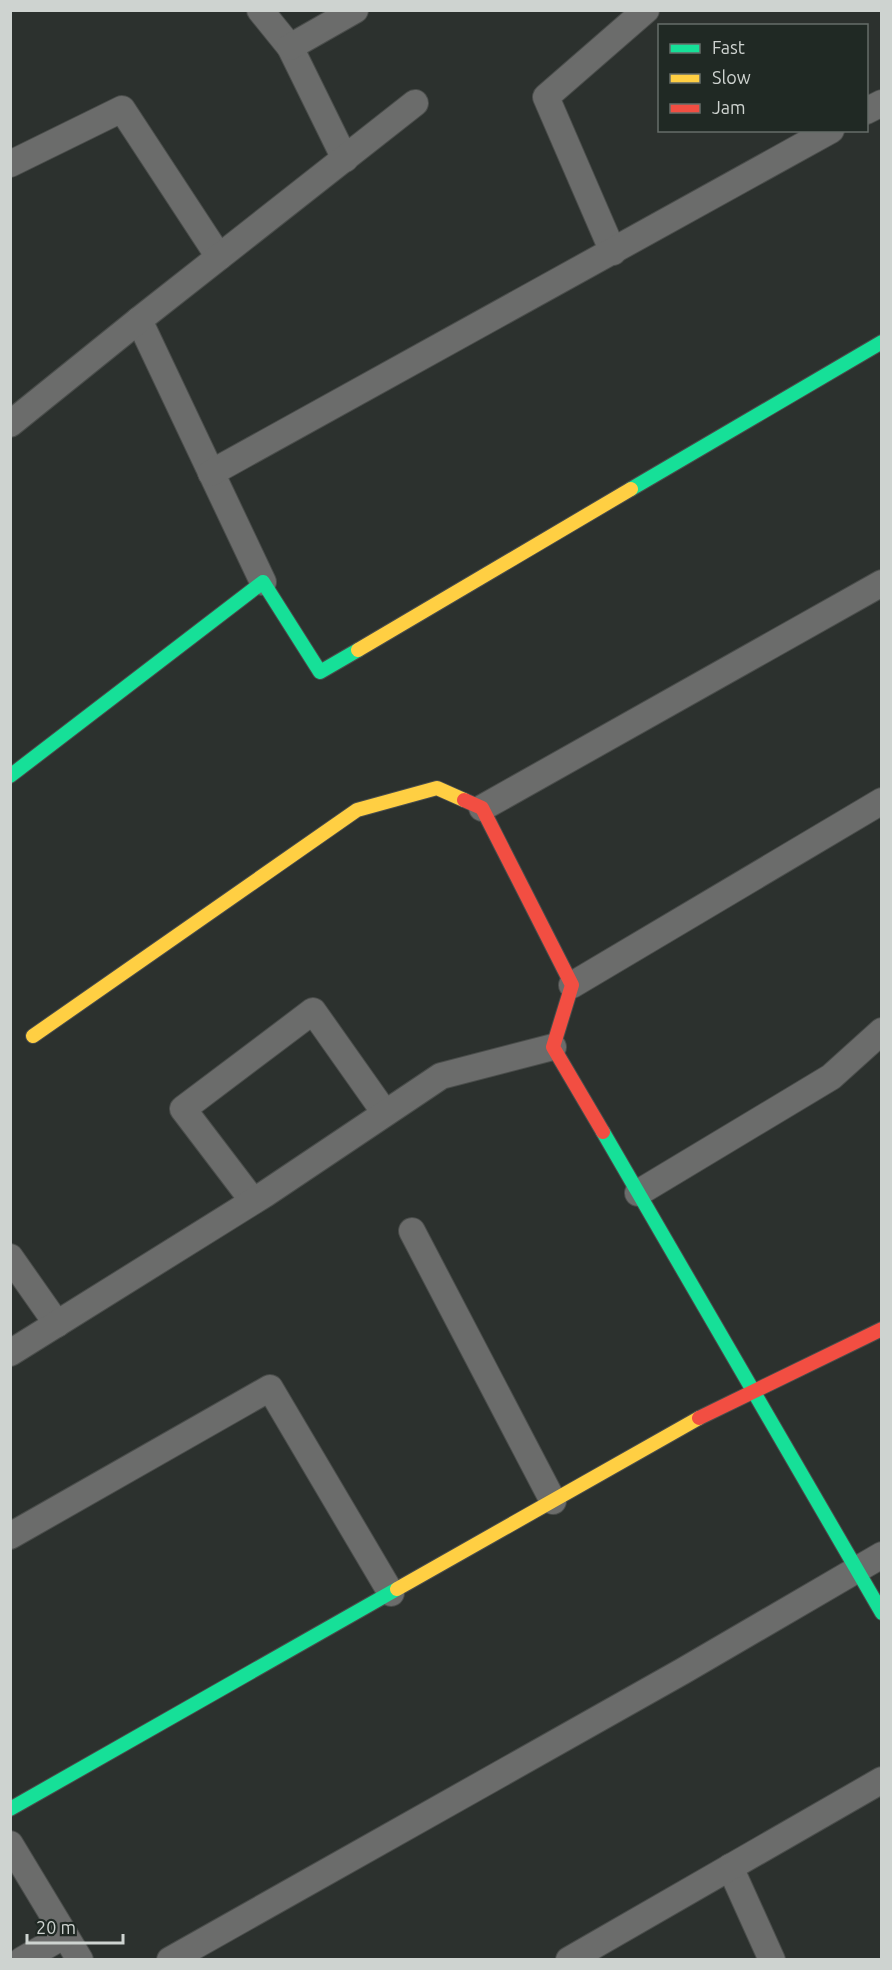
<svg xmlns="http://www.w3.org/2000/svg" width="892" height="1970" font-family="Ubuntu,sans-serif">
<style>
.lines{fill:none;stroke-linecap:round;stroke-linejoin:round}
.street-casing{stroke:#4a4d4b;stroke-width:28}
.fast-casing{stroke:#4a4d4b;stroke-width:16}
.slow-casing{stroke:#4a4d4b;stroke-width:16}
.jam-casing{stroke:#4a4d4b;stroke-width:16}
.street{stroke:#6b6c6b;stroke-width:26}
.fast{stroke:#16e098;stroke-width:14}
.slow{stroke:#ffcf43;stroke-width:14}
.jam{stroke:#f24e42;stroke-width:14}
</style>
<rect width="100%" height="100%" fill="#2c312e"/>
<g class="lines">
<defs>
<g id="street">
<polyline points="260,10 290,47 345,159"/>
<polyline points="290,47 355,10"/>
<polyline points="866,111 882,103"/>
<polyline points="10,164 122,109 219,257"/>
<polyline points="613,252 546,97 646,10"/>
<polyline points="139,320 263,582"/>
<polyline points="10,424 139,320 415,103"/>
<polyline points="211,473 831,130"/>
<polyline points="482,808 882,583"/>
<polyline points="572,985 882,801"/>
<polyline points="638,1193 831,1077 882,1031"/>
<polyline points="253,1201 183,1109 313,1011 385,1113"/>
<polyline points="412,1231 553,1501"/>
<polyline points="10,1257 57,1324"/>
<polyline points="10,1353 265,1194 441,1076 553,1047"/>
<polyline points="10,1536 270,1388 391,1593"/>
<polyline points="10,1844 80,1960"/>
<polyline points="730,1867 772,1960"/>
<polyline points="22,1960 65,1935"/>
<polyline points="170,1960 683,1671 882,1555"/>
<polyline points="569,1960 882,1780"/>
</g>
<g id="fast">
<polyline points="631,489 882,342"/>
<polyline points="10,776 263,582 320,672 358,650"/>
<polyline points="603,1132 882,1613"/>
<polyline points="10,1809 397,1589"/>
</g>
<g id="slow">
<polyline points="358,650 631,489"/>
<polyline points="33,1036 357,810 437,788 464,800"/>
<polyline points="397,1589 699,1418"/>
</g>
<g id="jam">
<polyline points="464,800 482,808 572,985 553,1047 603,1132"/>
<polyline points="699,1418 882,1329"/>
</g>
</defs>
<use href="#street" class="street-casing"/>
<use href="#fast" class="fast-casing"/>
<use href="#slow" class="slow-casing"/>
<use href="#jam" class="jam-casing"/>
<use href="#street" class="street"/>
<use href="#fast" class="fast"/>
<use href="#slow" class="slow"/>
<use href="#jam" class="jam"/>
</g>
<rect width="892" height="1970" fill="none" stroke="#ced3d0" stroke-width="24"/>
<rect x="658" y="24" width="210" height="108" fill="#202924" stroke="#666d69" stroke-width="1.5"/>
<rect x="670" y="44" width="30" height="9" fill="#16e098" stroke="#666d69" stroke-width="1.5"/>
<text x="712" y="54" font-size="18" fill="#ced3d0">Fast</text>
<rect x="670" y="74" width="30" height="9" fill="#ffcf43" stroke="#666d69" stroke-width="1.5"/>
<text x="712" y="84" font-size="18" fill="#ced3d0">Slow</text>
<rect x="670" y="104" width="30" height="9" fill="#f24e42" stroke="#666d69" stroke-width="1.5"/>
<text x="712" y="114" font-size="18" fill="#ced3d0">Jam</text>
<path d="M27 1934v9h96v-9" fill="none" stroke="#ced3d0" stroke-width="3"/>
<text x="36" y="1934" font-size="18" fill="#ced3d0" stroke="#202924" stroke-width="4.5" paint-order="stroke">20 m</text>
</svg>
